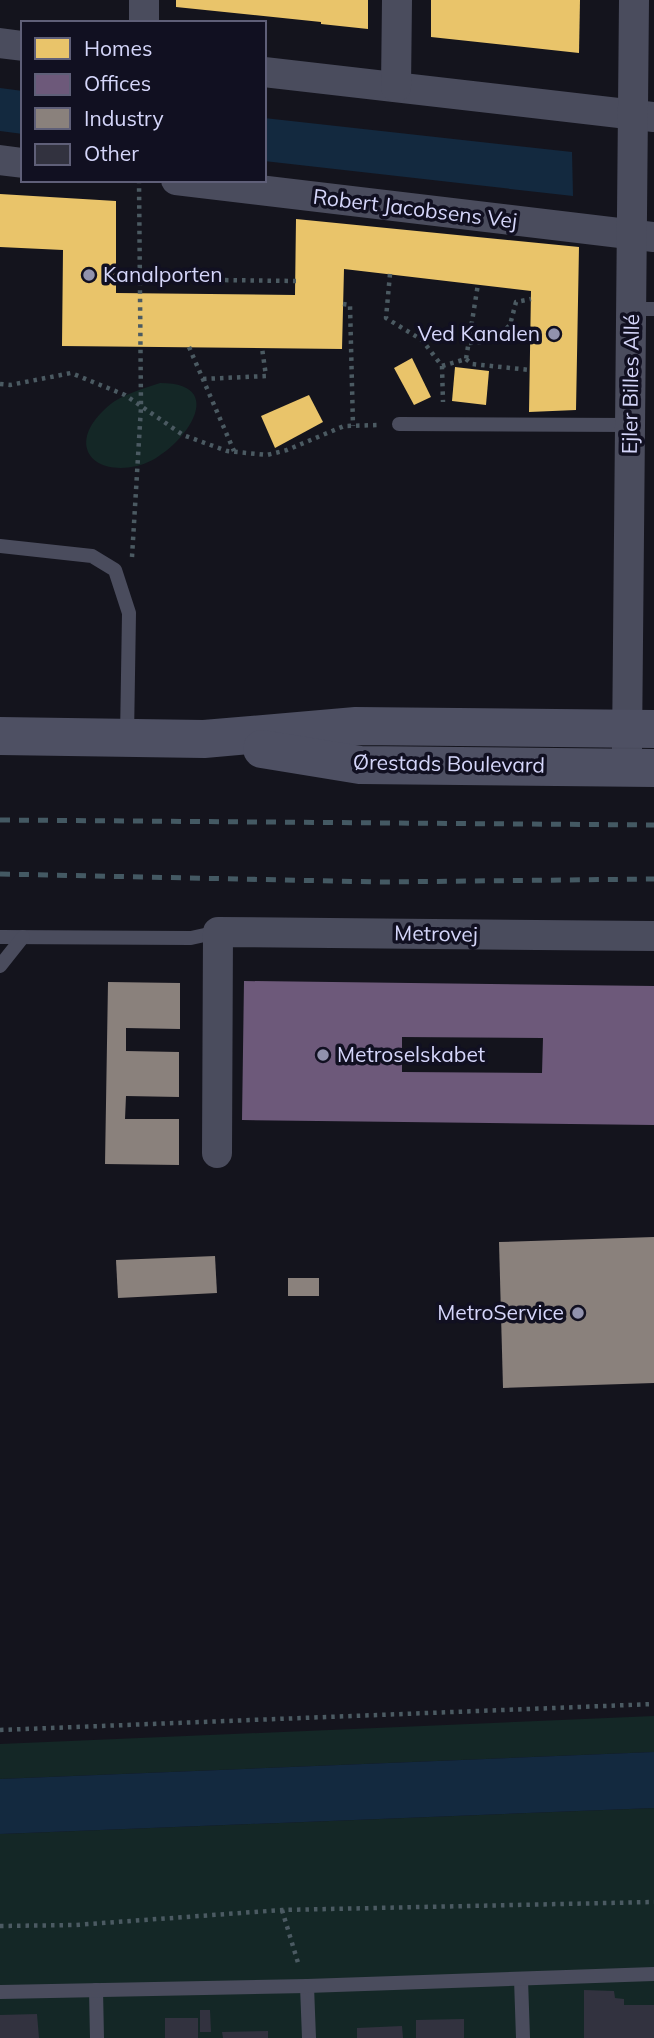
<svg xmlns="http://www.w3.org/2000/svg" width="654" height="2038" font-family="Mulish,sans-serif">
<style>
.green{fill:#142726}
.water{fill:#13293f}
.homes{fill:#e9c46a}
.offices{fill:#6d597a;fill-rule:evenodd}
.industry{fill:#8a817c}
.building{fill:#32323f}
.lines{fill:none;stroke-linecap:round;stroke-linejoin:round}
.path{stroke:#4b5a62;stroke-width:4.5;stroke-dasharray:3.5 5;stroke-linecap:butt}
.lane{stroke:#4a4c5d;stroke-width:14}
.street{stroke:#4a4c5d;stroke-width:30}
.secondary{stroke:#4e5063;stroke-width:38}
.rail{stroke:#445963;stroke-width:5;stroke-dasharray:10 9;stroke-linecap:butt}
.poi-dot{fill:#9192ad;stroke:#111021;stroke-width:2.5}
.labels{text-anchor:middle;stroke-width:7;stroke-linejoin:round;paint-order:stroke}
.street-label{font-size:21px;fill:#d5d6fa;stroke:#111021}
.poi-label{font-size:21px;fill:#d5d6fa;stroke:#111021;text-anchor:start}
</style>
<rect width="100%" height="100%" fill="#14141d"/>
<g class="green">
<path d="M160 383C236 383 176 458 137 466 92 476 68 445 103 411 118 395 140 390 160 383Z"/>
<polygon points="654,1716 654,1752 0,1779 0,1744"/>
<polygon points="654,1808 654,2038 0,2038 0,1834"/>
</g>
<g class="water">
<polygon points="0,88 23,91 23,134 0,131"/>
<polygon points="264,118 572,152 573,196 264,161"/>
<polygon points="654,1752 654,1808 0,1834 0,1779"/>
</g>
<g class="homes">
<polygon points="176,0 368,0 368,29 321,24 321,22 176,7"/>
<polygon points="431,0 580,0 579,53 431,37"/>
<polygon points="0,194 116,201 116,293 295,295 296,219 579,247 576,410 529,412 531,291 344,269 342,349 62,346 63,250 0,247"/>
<polygon points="412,358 431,397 414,405 394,368"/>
<polygon points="455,367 489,371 486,405 452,401"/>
<polygon points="309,395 323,422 275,448 261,416"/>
</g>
<path class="offices" d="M244 981 654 986V1125L242 1120ZM402 1037 543 1038 542 1073 402 1072Z"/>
<g class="industry">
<polygon points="108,982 180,983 180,1029 126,1028 126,1051 179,1052 179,1097 126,1096 125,1119 179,1119 179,1165 105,1164"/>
<polygon points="654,1237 654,1383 503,1388 499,1242"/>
<polygon points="215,1256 217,1293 118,1298 116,1260"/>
<rect x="288" y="1278" width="31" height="18"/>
</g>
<g class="building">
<polygon points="584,1990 614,1991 615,1998 624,1999 624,2005 654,2005 654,2038 584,2038"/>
<polygon points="200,2010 210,2010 211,2032 200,2032"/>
<polygon points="37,2014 39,2038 0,2038 0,2015"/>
<rect x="165" y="2018" width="33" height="20"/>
<polygon points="464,2019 464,2038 416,2038 416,2020"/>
<polygon points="402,2026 403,2038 357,2038 357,2028"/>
<polygon points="268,2031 268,2038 223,2038 222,2032"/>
</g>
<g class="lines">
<g class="path">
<polyline points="390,274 386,318 422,340 442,366 443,402"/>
<polyline points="140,279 296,281"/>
<polyline points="343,304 350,305 353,426"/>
<polyline points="469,343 493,341 510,325 516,302 531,299"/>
<polyline points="189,347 234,451"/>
<polyline points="466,359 472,364 530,370"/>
<polyline points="442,366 466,359 478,284"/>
<polyline points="203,379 266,376 262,348"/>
<polyline points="0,384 10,385 71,373 125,395 183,435 227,451 267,455 287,450 344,426 378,425"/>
<polyline points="132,557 141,407 139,180"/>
<polyline points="0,1730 654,1704"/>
<polyline points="282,1910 299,1966"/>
<polyline points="0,1926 75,1925 282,1910 654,1902"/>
</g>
<g class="lane">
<polyline points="631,309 654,309"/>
<polyline points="399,424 630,425"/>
<polyline points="0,546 92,556 115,570 129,613 127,737"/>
<polyline points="0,937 191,938 218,932"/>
<polyline points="0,966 23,937"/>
<polyline points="521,1979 523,2038"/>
<polyline points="307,1986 309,2038"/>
<polyline points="96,1990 97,2038"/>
<polyline points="0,1992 307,1986 654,1974"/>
</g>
<g class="street">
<polyline points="144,23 144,0"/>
<polyline points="0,43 23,46"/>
<polyline points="264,72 654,117"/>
<polyline points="396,87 397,0"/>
<polyline points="0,160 23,163"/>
<polyline points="176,180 654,237"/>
<polyline points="627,749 634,0"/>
<polyline points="217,1153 218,932 654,936"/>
</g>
<g class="secondary">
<polyline points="0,736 204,739 356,726 654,729"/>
<polyline points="262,749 360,765 654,768"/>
</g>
<g class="rail">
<polyline points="0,820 654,825"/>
<polyline points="0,874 381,882 654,879"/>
</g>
</g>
<g class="poi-dot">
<circle cx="89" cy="275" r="7"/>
<circle cx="554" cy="334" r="7"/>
<circle cx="323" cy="1055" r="7"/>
<circle cx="578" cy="1313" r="7"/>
</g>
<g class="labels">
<g class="street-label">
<text transform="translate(415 209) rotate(7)" y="7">Robert Jacobsens Vej</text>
<text transform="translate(631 384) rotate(-89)" y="7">Ejler Billes Allé</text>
<text transform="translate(449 764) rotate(1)" y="7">Ørestads Boulevard</text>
<text transform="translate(436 934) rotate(1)" y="7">Metrovej</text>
</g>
<g class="poi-label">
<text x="103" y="282">Kanalporten</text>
<text x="540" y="341" text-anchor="end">Ved Kanalen</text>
<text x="337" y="1062">Metroselskabet</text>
<text x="564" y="1320" text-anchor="end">MetroService</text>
</g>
</g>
<rect x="21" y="21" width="245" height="161" fill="#111021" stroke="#5f5f78" stroke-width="2"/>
<rect x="35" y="38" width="35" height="21" fill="#e9c46a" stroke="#5f5f78" stroke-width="2"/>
<text x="84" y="56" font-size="21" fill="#d5d6fa">Homes</text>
<rect x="35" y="74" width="35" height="21" fill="#6d597a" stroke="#5f5f78" stroke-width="2"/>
<text x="84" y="91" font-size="21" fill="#d5d6fa">Offices</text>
<rect x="35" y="108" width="35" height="21" fill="#8a817c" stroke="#5f5f78" stroke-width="2"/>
<text x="84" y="126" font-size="21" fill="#d5d6fa">Industry</text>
<rect x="35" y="144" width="35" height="21" fill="#32323f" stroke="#5f5f78" stroke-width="2"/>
<text x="84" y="161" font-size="21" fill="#d5d6fa">Other</text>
</svg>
